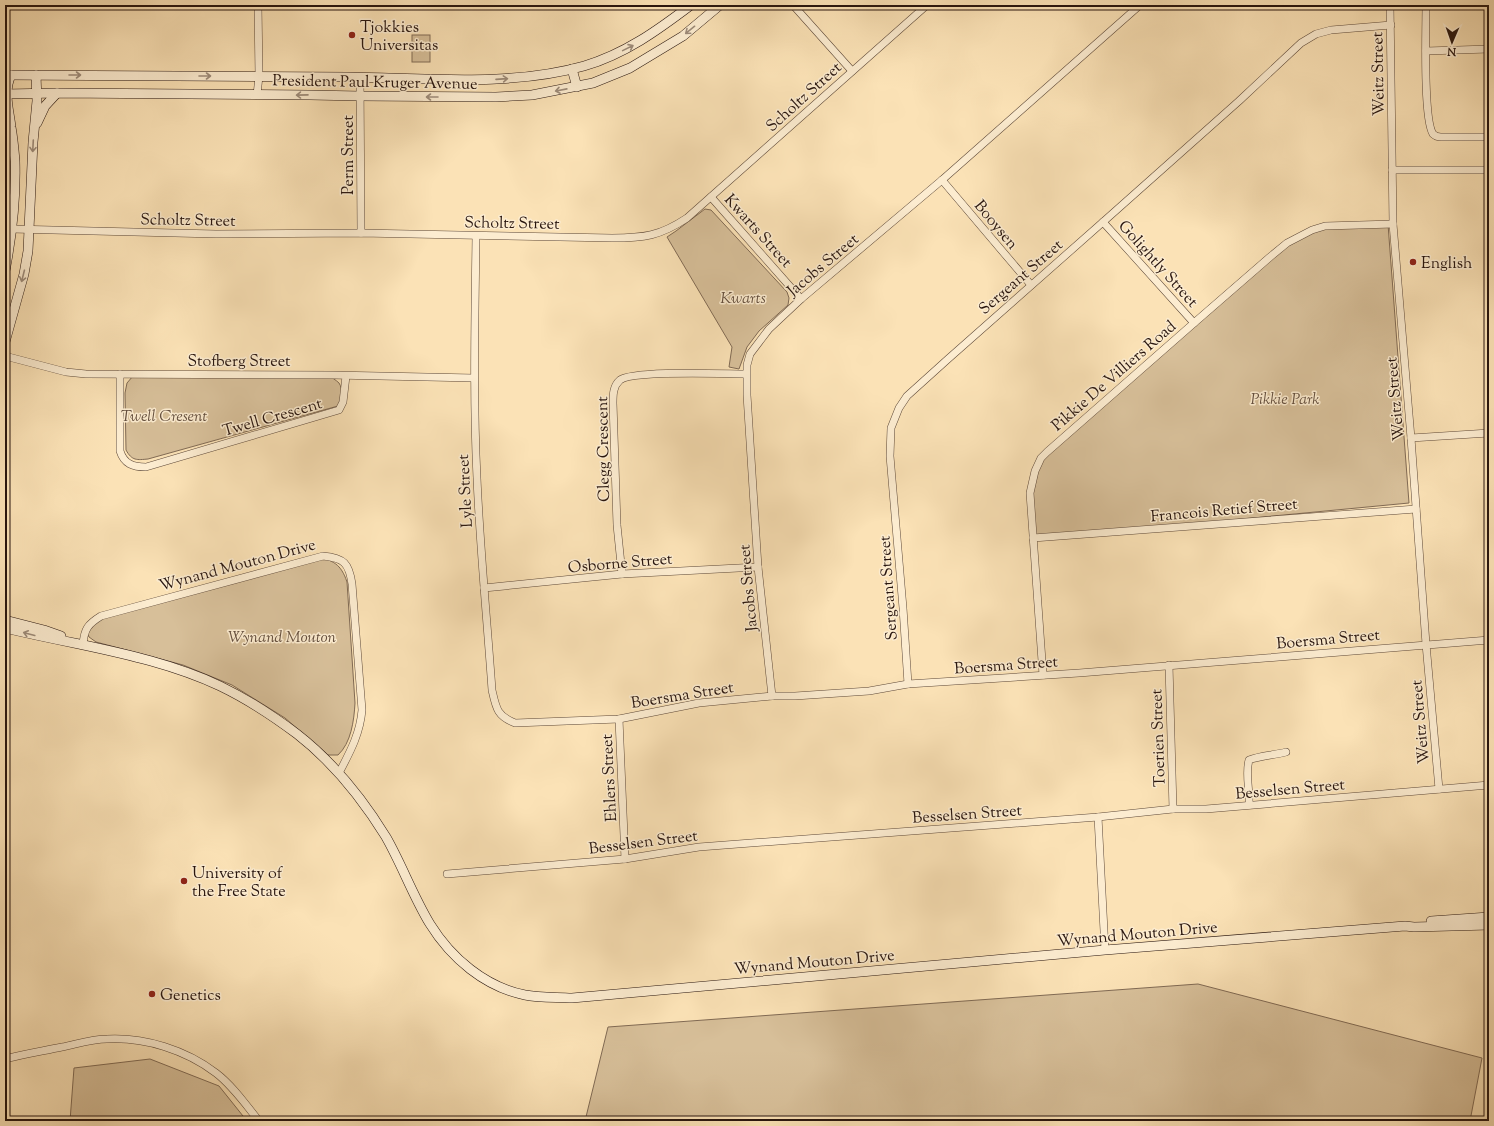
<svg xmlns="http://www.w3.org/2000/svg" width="1494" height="1126" font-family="'Sorts Mill Goudy',serif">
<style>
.green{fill:#d7bf99;stroke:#806a54}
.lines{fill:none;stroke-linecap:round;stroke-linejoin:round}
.street-casing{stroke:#5d4838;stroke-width:8}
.secondary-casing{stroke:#28150e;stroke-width:10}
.street{stroke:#fcecd0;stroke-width:7}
.secondary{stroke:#fcecd0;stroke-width:9}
.oneway{stroke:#9d8b79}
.poi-dot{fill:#8f2418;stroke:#fcecd0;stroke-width:1.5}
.labels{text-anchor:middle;stroke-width:3;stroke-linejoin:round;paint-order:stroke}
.poi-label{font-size:16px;fill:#28150e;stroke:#fcecd0;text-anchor:start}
.street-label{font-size:16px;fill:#28150e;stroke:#fcecd0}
.park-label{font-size:16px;font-style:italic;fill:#65503f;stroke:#fcecd0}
</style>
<rect width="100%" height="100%" fill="#fbe2b6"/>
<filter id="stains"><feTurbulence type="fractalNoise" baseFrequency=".005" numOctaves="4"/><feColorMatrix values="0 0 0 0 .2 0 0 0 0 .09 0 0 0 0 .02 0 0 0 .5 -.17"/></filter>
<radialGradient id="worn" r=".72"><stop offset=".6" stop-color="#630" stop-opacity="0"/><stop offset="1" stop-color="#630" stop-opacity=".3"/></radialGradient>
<g class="green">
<rect x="412" y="35" width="18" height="27"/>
<polygon points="705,209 711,210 787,292 789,298 788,305 759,331 747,347 739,369 729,367 732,347 667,237 676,231"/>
<polygon points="1388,224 1409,503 1169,526 1034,536 1032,478 1038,462 1288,244 1322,228"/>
<path d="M327 375C331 377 336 380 339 383 343 389 343 400 338 406L148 459C137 460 132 461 126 450L125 393 127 383 133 376Z"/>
<path d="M316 557C333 560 341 564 347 582L355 703C354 721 351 743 338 755H328L285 718 232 685 183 665 96 642 89 637 86 631 92 620Z"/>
<polygon points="1198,984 1482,1058 1470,1121 585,1121 608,1027"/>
<polygon points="150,1059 219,1086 247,1121 70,1121 74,1068"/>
</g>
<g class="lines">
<defs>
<g id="street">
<polyline points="793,5 852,71"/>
<polyline points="1390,5 1393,224 1411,438 1426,644 1439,789"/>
<path d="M1426 5C1426 27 1423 119 1433 134 1436 137 1438 137 1441 137H1489"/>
<polyline points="1426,51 1489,49"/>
<polyline points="360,77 361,233"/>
<polyline points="257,95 259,76 258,5"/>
<polyline points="1392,170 1489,170"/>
<polyline points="942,180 1031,285"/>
<polyline points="711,197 801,299"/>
<polyline points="1103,222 1194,323"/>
<path d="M12 229 216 234 361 233 612 238C644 238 660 236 687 218L927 5"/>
<path d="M476 236C475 317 473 397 477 478 480 549 487 619 492 690 496 708 497 716 515 723L619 719 699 703 772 696H795L869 691 908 684 1079 673 1489 640"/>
<polyline points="5,356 66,372 86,374 333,375 474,378"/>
<path d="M120 374V451C124 464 133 467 146 467L339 410 343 402 346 376"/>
<polyline points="1411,438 1489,433"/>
<polyline points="1033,538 1416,509"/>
<path d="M622 574 617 525 613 403C613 395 613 386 620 380 633 370 725 374 746 374"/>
<polyline points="484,588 622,574 758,567"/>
<path d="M83 645C84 629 88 624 101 616L323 556C344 558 349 563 352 584L362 710C360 734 350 752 339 773"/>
<polyline points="1169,665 1173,809"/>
<polyline points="1043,675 1030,493 1035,471 1041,458 1047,452 1194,323 1270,257 1287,243 1312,230 1325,226 1393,224"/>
<polyline points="908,684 903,608 890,456 891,428 899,408 907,396 948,359 1103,222 1239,101 1301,43 1316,34 1331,30 1391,25"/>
<polyline points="772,696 758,567 747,395 747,365 750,354 769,329 801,299 942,180 1140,5"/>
<polyline points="619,719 625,859"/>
<path d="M1249 805C1250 790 1245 774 1249 760 1259 756 1275 755 1286 752"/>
<polyline points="1098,817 1105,950"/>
<polyline points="447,874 625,859 699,847 1098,817 1173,809 1206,809 1489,785"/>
<path d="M5 1059C24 1054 43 1051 62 1047 77 1044 92 1039 107 1039 145 1037 186 1050 216 1073 233 1086 246 1105 259 1121"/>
</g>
<g id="secondary">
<polyline points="572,69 577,87"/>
<path d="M5 75C119 76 234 76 348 77 425 78 510 87 584 66 625 54 658 30 691 5"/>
<polyline points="5,94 57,93 310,95 360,96 496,97 532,95 593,83 630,68 683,36 720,5"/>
<polyline points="37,123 45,106 57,93"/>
<path d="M5 271C12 235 16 197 15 161 14 149 13 138 11 127 9 109 3 92 11 75"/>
<polyline points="5,342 24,274 28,251 33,142 37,101 36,75"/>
<polyline points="5,620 44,630 61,636"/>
<path d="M5 628C30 634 54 639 79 644 126 654 176 665 220 686 247 699 273 716 297 734 333 762 362 798 386 837 402 865 413 896 430 924 451 958 485 987 525 995 540 998 556 997 572 998L1105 950 1405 926 1414 927 1489 925"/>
<polyline points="1431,921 1489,917"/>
</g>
</defs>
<use href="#street" class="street-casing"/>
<use href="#secondary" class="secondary-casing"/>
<use href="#street" class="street"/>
<use href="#secondary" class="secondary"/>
</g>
<defs><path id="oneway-shaft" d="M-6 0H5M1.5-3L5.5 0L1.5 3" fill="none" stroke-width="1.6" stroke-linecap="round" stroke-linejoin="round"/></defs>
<g class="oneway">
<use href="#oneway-shaft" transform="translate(690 30) rotate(141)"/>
<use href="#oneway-shaft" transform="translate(628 48) rotate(-26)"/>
<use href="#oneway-shaft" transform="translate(75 75)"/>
<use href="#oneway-shaft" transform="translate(205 76)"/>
<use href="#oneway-shaft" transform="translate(502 79) rotate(-4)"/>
<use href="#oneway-shaft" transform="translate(561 90) rotate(169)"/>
<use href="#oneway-shaft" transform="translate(302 95) rotate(179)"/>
<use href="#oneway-shaft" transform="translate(432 97) rotate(-180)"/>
<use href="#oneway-shaft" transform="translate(33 146) rotate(93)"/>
<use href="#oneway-shaft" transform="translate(23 276) rotate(104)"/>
<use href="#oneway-shaft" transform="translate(29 634) rotate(-165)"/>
</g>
<g class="poi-dot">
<circle cx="352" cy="35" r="4"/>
<circle cx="1413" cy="262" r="4"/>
<circle cx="184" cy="881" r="4"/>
<circle cx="152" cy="994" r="4"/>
</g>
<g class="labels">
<g class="poi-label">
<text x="360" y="32">Tjokkies<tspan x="360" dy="18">Universitas</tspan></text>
<text x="1421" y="268">English</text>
<text x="192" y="878">University of<tspan x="192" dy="18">the Free State</tspan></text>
<text x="160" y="1000">Genetics</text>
</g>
<g class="street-label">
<text transform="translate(1377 74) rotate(-91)" y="6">Weitz Street</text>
<text transform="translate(375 81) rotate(1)" y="6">President Paul Kruger Avenue</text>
<text transform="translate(803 96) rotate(-42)" y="6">Scholtz Street</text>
<text transform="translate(347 155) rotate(-90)" y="6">Perm Street</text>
<text transform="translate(188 219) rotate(1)" y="6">Scholtz Street</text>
<text transform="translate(512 222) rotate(1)" y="6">Scholtz Street</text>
<text transform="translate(997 224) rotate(50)" y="6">Booysen</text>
<text transform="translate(759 230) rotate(48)" y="6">Kwarts Street</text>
<text transform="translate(1159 263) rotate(48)" y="6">Golightly Street</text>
<text transform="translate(822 264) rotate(-40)" y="6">Jacobs Street</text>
<text transform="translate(1020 276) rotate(-41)" y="6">Sergeant Street</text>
<text x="239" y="366">Stofberg Street</text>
<text transform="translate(1113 375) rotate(-41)" y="6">Pikkie De Villiers Road</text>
<text transform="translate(1394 399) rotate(-95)" y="6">Weitz Street</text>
<text transform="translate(272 416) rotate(-16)" y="6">Twell Crescent</text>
<text transform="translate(602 449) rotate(-91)" y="6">Clegg Crescent</text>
<text transform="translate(464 491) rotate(-93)" y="6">Lyle Street</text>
<text transform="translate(1224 509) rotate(-5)" y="6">Francois Retief Street</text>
<text transform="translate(620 562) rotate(-5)" y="6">Osborne Street</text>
<text transform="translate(237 564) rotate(-15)" y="6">Wynand Mouton Drive</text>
<text transform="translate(747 588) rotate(-95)" y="6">Jacobs Street</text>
<text transform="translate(887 588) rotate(-94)" y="6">Sergeant Street</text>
<text transform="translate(1328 638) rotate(-5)" y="6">Boersma Street</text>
<text transform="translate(1006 664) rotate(-4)" y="6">Boersma Street</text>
<text transform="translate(682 694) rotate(-9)" y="6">Boersma Street</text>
<text transform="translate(1419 722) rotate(-95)" y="6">Weitz Street</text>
<text transform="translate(1157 738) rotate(-92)" y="6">Toerien Street</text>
<text transform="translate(608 778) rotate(-93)" y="6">Ehlers Street</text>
<text transform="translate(1290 788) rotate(-5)" y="6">Besselsen Street</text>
<text transform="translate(967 813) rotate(-4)" y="6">Besselsen Street</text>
<text transform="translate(643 841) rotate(-7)" y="6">Besselsen Street</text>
<text transform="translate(1137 933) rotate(-5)" y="6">Wynand Mouton Drive</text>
<text transform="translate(814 961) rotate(-5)" y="6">Wynand Mouton Drive</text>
</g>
<g class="park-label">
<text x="743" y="303">Kwarts</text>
<text x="1285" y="404">Pikkie Park</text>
<text x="164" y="421">Twell Cresent</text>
<text x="282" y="642">Wynand Mouton</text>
</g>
</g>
<rect width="1494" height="1126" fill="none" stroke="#fbe2b6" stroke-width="20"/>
<rect x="6" y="6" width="1482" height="1114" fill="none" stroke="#28150e" stroke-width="2"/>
<rect x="10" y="10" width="1474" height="1106" fill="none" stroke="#28150e"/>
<g transform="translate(1452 42) rotate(182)" stroke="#fcecd0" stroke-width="3" paint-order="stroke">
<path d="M0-3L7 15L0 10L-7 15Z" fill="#28150e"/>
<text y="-6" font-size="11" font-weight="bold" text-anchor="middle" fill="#28150e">N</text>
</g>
<rect width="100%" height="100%" filter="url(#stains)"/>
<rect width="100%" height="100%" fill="url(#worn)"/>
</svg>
